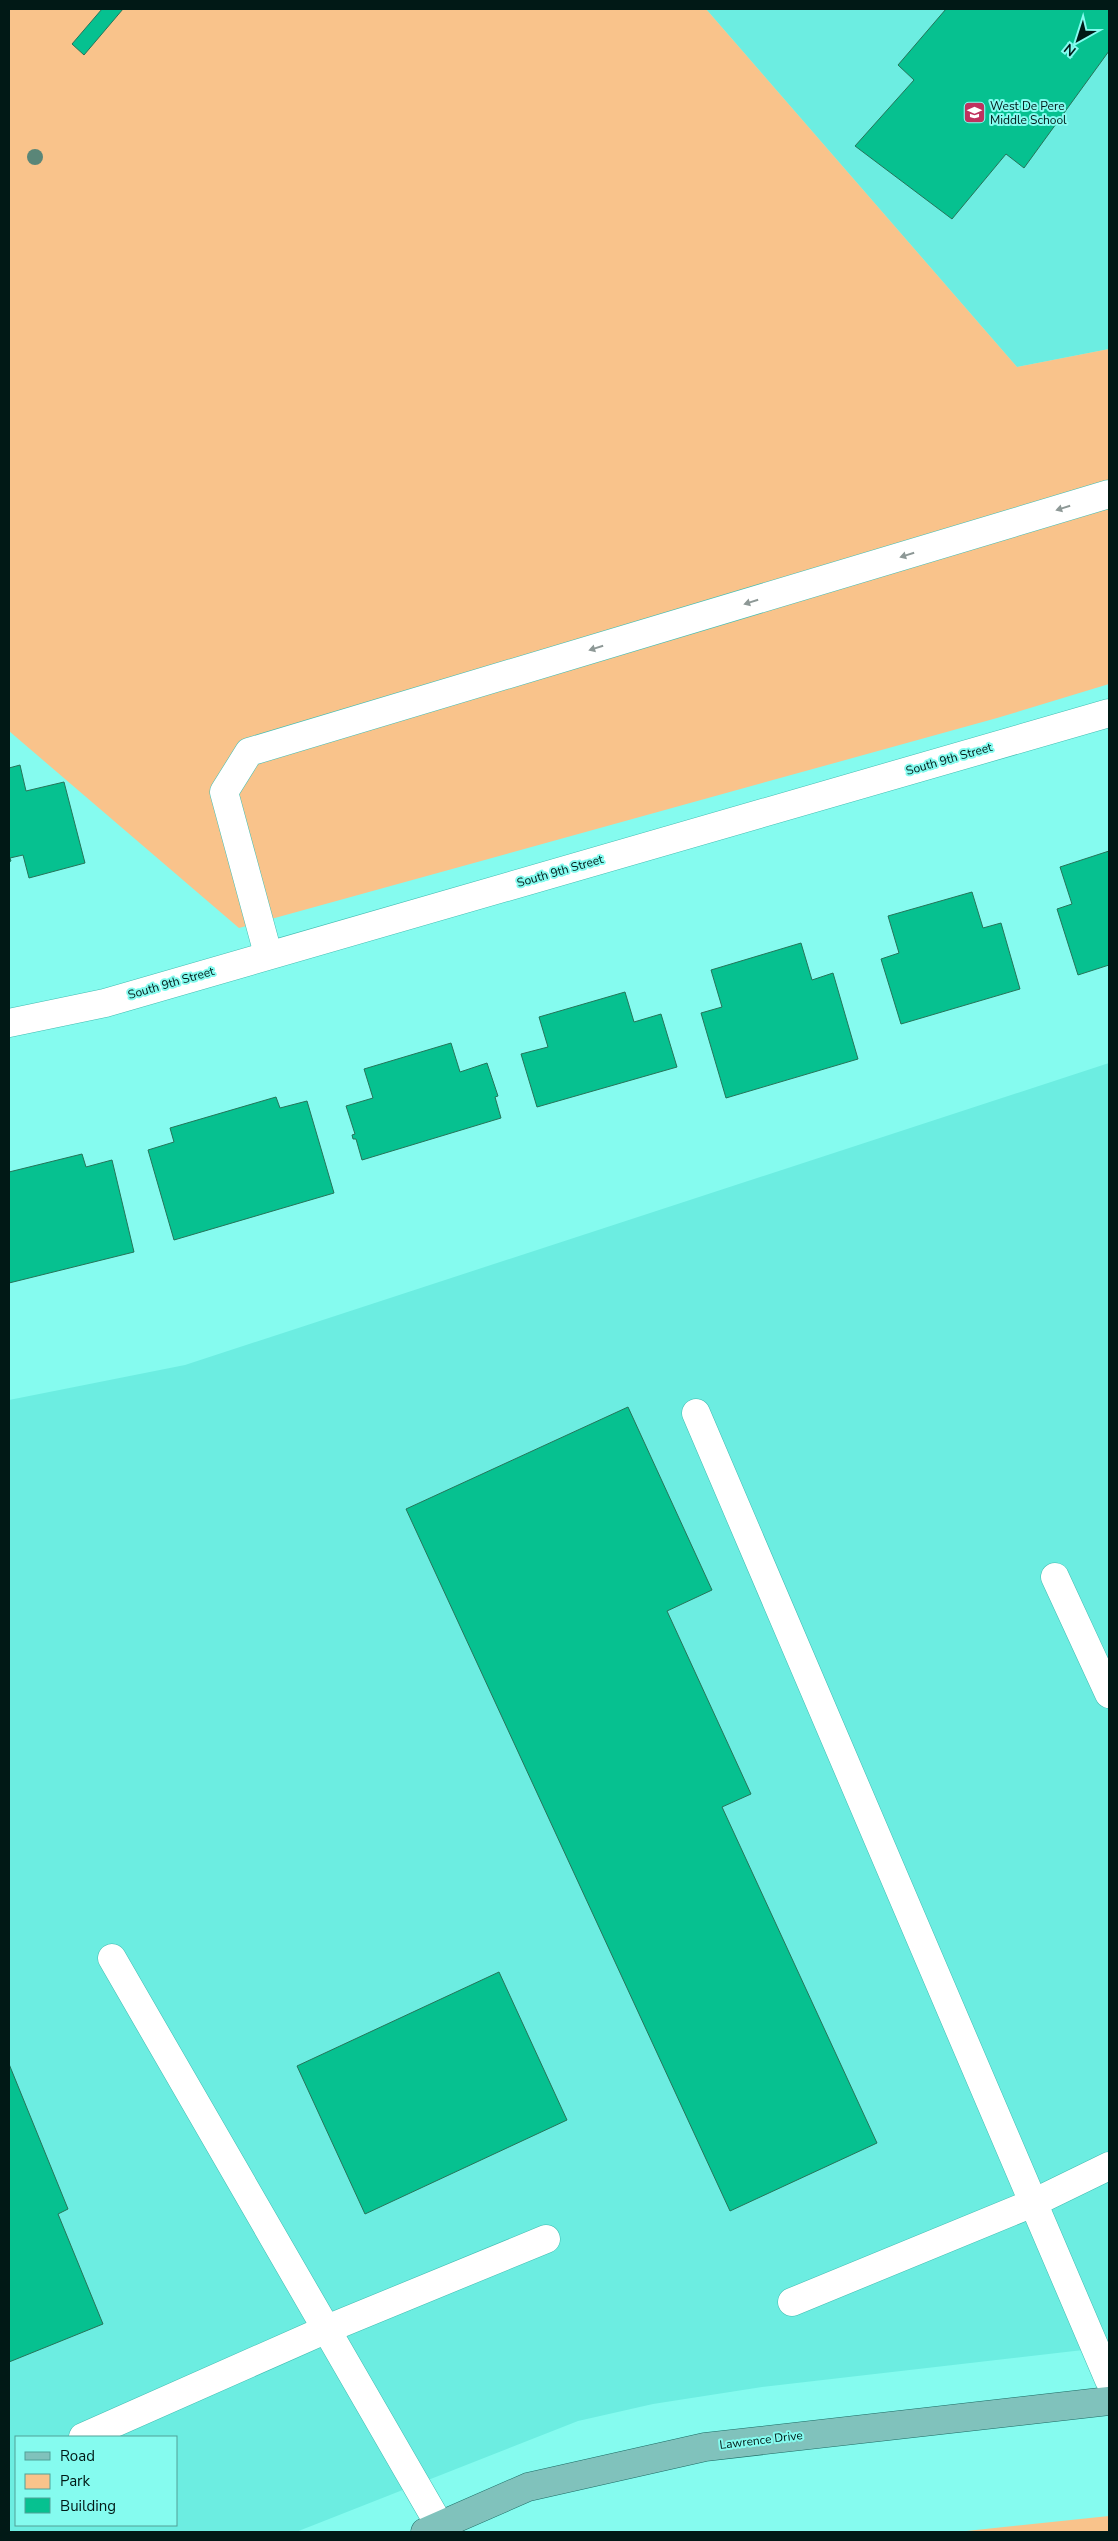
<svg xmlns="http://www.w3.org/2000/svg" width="1118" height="2541" font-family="'Nunito Sans',sans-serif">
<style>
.built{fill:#6cede1;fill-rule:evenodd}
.green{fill:#f9c38b}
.building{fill:#06c190;stroke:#267459}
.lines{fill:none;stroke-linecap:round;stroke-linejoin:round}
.minor-casing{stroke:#40bcb1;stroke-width:29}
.major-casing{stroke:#1c6c65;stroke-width:29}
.minor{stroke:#fff;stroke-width:28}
.major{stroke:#80c2bc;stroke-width:28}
.tree{fill:#5a8678}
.oneway{fill:#8d9896}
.labels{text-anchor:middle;stroke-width:4;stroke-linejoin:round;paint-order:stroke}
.poi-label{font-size:12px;fill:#011916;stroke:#85fbef;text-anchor:start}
.street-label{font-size:12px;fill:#011916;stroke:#85fbef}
</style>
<rect width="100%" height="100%" fill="#85fbef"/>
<g class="built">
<polygon points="706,9 1109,9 1109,349 1017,367"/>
<path d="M1109 1063V2347L762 2387 653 2404 578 2421 296 2532H9V1400L185 1365ZM16 2437H176V2525H16Z"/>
</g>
<g class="green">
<polygon points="9,9 706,9 1017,367 1109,349 1109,684 997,718 239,928 9,731"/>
<polygon points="1109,2516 1109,2532 957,2532"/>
</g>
<g class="building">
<polygon points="102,9 123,9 84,55 72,44"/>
<polygon points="946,9 1109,9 1109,51 1024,168 1006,154 952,219 855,146 914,80 898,65"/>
<polygon points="20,765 26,791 64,782 85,863 29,878 23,855 10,858 11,861 9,862 9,768"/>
<polygon points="1109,851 1109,965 1078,975 1057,909 1072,904 1060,867"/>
<polygon points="972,892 983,928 1001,923 1020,989 901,1024 881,959 899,953 888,916"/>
<polygon points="801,943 812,980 833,973 858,1059 726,1098 701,1013 722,1007 711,970"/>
<polygon points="625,992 634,1022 661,1014 677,1067 537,1107 521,1054 548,1047 539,1017"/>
<polygon points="451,1043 460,1072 487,1063 498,1096 495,1097 501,1118 362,1160 356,1139 353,1139 352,1135 355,1134 346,1106 373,1098 364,1069"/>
<polygon points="276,1097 280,1108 307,1101 334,1193 174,1240 148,1150 174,1142 170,1128"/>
<polygon points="82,1154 86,1167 112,1160 134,1252 9,1283 9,1172"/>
<polygon points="628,1407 712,1590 667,1611 751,1794 722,1807 877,2143 730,2211 406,1509"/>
<polygon points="499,1972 567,2120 365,2214 297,2066"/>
<polygon points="9,2064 68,2209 58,2214 103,2324 9,2362"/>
</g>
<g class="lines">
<defs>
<g id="minor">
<polyline points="268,954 224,792 249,752 1109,494"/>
<polyline points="9,1023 105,1003 1109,713"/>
<polyline points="696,1413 1109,2380"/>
<polyline points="1055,1577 1109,1694"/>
<polyline points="112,1958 440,2526"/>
<polyline points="792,2302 1033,2203 1109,2166"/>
<polyline points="83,2437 327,2329 546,2239"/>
</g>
<polyline id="major" points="425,2532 528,2487 705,2447 1109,2401"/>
</defs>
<use href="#minor" class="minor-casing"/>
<use href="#major" class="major-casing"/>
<use href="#minor" class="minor"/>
<use href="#major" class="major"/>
</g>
<circle class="tree" cx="35" cy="157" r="8"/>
<defs><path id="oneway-solid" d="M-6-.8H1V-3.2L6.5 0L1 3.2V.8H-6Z" transform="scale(1.25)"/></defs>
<g class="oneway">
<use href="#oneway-solid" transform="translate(1063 508) rotate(163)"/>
<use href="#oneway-solid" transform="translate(907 555) rotate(163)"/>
<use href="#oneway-solid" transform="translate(751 602) rotate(163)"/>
<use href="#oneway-solid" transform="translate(596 648) rotate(163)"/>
</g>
<defs>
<symbol id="school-square" viewBox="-11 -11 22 22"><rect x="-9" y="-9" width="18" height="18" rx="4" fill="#c0325f" stroke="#85fbef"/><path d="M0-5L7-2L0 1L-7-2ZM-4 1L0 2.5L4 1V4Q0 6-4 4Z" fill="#fff"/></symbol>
</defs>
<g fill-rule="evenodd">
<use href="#school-square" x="962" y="100" width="25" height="25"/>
</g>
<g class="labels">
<g class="poi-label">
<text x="990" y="110">West De Pere<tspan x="990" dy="14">Middle School</tspan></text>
</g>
<g class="street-label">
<text transform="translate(949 759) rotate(-16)" y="4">South 9th Street</text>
<text transform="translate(560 871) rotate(-16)" y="4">South 9th Street</text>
<text transform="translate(171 983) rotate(-16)" y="4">South 9th Street</text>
<text transform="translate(761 2440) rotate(-7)" y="4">Lawrence Drive</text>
</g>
</g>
<rect width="1118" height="2541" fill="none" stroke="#011916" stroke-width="20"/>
<rect x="15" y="2436" width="162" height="90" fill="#85fbef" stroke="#50a198"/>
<rect x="25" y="2452" width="25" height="8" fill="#80c2bc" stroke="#50a198"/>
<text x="60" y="2461" font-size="15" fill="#011916">Road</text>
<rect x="25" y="2474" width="25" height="15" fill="#f9c38b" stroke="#50a198"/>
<text x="60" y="2486" font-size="15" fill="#011916">Park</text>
<rect x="25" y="2498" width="25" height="15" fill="#06c190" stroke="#50a198"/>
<text x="60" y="2511" font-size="15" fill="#011916">Building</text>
<g transform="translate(1078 40) rotate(219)" stroke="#85fbef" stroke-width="4" paint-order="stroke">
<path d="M0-4L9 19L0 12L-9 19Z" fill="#011916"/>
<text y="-8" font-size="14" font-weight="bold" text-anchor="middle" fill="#011916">N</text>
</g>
</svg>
